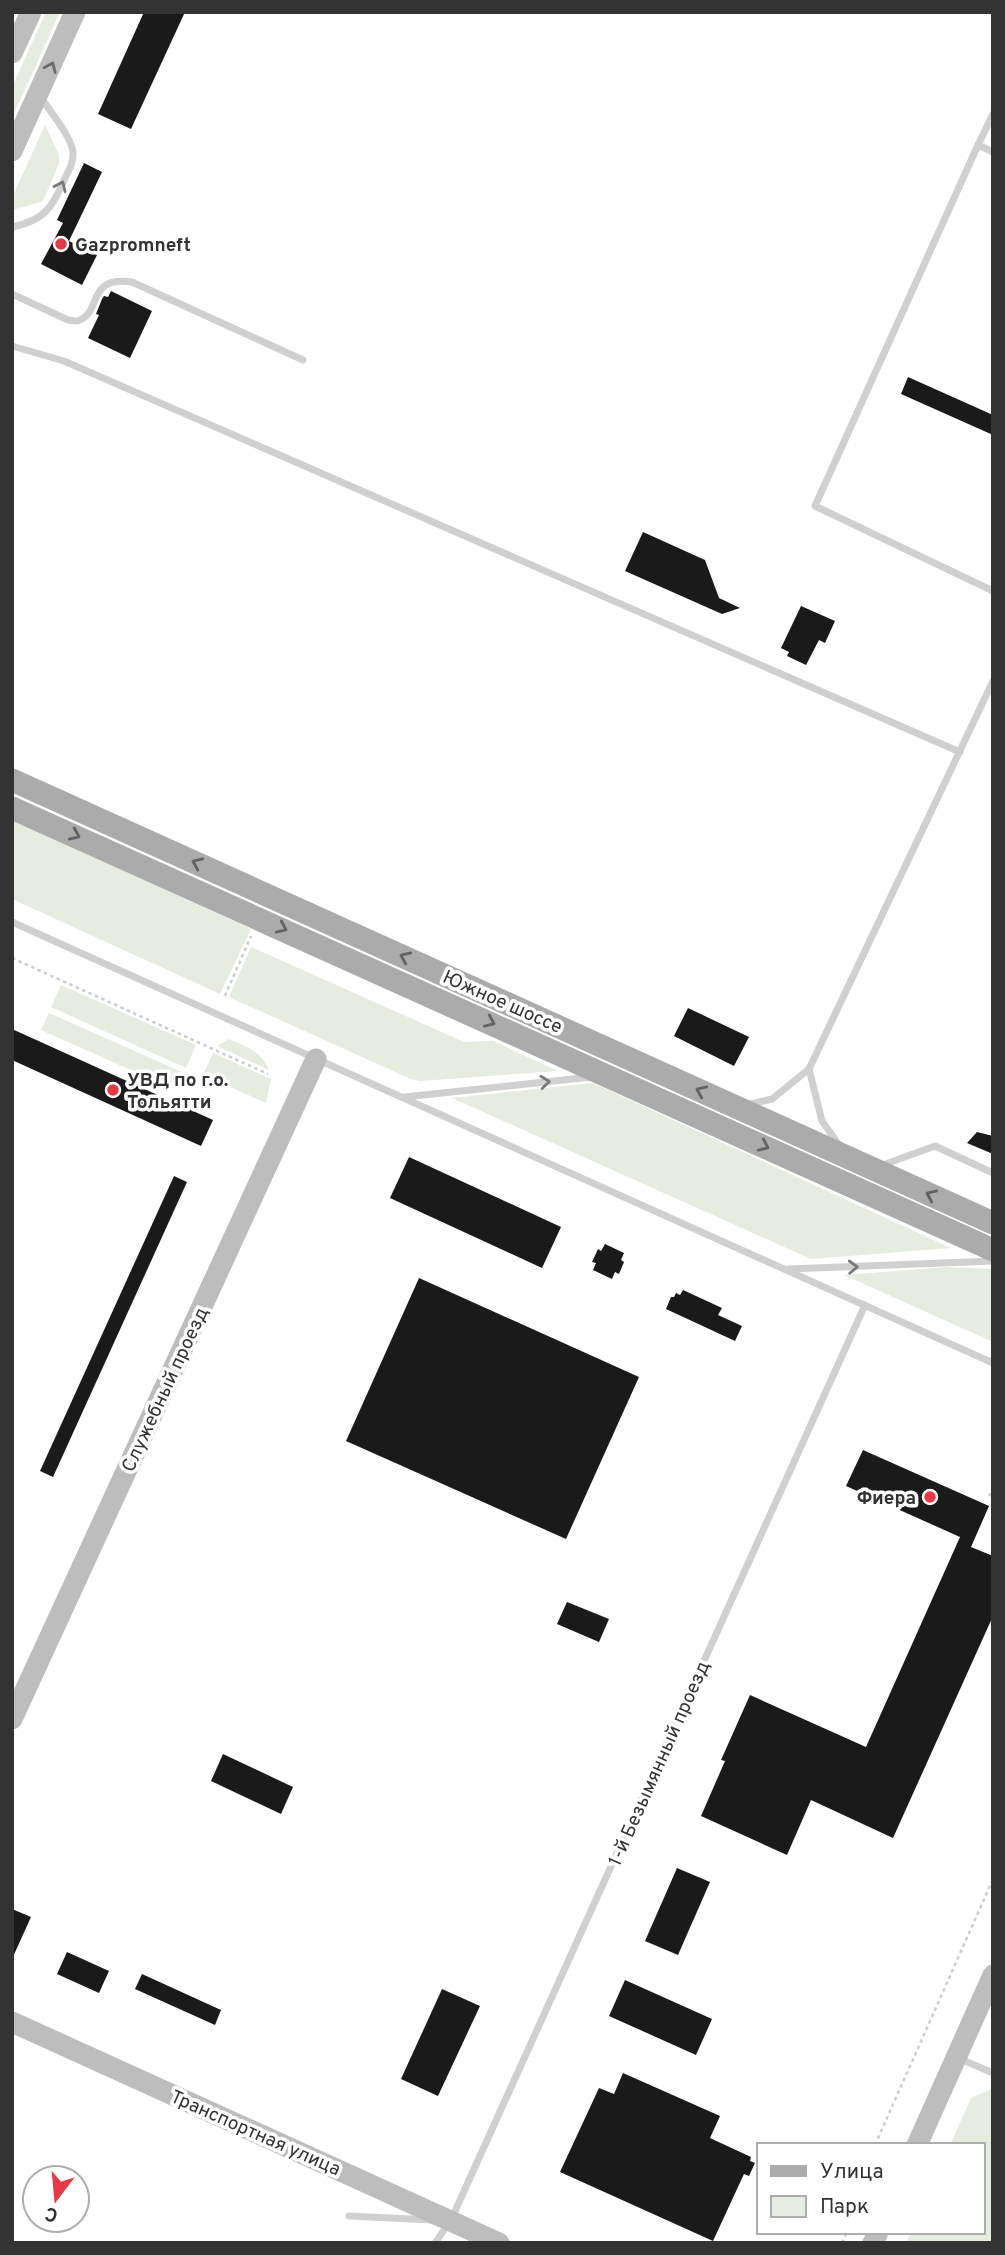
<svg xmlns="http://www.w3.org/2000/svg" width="1005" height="2255" font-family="Overpass,sans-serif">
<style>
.green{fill:#e6ecdf}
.building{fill:#1a1a1a}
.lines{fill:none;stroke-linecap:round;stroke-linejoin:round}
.path{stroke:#cdcdcd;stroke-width:2.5;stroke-dasharray:3.5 3.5;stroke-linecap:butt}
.lane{stroke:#d0d0d0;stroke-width:7}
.secondary{stroke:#bdbdbd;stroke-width:21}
.primary{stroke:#ababab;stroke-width:23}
.oneway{stroke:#6a6a6a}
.oneway2{stroke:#7a7a7a}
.oneway3{stroke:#636363}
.poi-dot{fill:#e63946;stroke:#fff;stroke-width:2.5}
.labels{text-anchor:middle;stroke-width:7;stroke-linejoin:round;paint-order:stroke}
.poi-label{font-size:19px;font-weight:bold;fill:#333;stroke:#fff;text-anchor:start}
.street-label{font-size:19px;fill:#333;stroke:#fff}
</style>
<rect width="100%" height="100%" fill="#fff"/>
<g class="green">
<polygon points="46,12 60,12 12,118 12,87"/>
<polygon points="45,125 59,155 59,163 45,197 41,202 12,210 12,198"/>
<polygon points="12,820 251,929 220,994 12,899"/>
<polygon points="251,947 464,1042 493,1041 558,1071 420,1081 411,1079 229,997"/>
<polygon points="61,985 196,1045 186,1068 51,1007"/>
<polygon points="49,1013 184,1073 176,1090 41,1030"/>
<path d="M229 1039C247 1047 261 1051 269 1070L217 1046Z"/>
<polygon points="213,1053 271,1079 266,1103 203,1075"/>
<polygon points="593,1083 951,1248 811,1259 452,1098"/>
<polygon points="947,1267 993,1269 993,1342 844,1275"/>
<polygon points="989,2090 993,2090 993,2243 906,2243 911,2232 982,2232 982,2145 950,2145 971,2098"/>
</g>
<g class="building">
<polygon points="144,12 185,12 131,129 98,114"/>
<polygon points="84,163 102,172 69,241 97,255 82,285 41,264 63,223 57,220"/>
<polygon points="111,291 152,311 130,358 88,338 99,315 96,314 102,299 104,296 108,297"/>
<polygon points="908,377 993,415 993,435 901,394"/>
<polygon points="643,532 705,560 719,598 740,608 722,614 625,571"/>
<polygon points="801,606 835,621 825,643 819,640 806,665 787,656 789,652 781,648"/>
<polygon points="688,1008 749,1037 734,1066 674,1036"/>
<polygon points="12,1029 213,1120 201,1146 12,1060"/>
<polygon points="977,1132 993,1136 993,1154 967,1143"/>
<polygon points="409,1157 561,1227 542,1268 390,1198"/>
<polygon points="174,1176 187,1182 53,1477 40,1471"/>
<polygon points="605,1244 624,1253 621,1260 624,1262 619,1274 615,1272 612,1279 593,1270 596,1263 592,1262 598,1249 601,1251"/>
<polygon points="419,1278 639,1377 566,1539 346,1441"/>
<polygon points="683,1290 722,1308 718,1315 742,1326 735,1341 666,1309 671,1297 674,1297 676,1293 680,1295"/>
<polygon points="863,1450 989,1506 971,1547 993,1556 993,1616 893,1838 811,1800 787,1855 701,1816 725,1761 721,1760 750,1695 866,1747 960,1537 846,1486"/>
<polygon points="567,1602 609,1619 599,1642 557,1624"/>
<polygon points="223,1754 293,1787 281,1814 211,1781"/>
<polygon points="677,1868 710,1882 678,1955 645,1941"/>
<polygon points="12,1909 31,1917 12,1959"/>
<polygon points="67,1952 109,1971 99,1993 57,1974"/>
<polygon points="142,1974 221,2010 215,2025 135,1989"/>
<polygon points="625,1980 712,2019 696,2055 609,2016"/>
<polygon points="442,1989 480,2006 438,2096 401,2079"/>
<polygon points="623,2073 720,2116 710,2138 751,2157 750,2161 755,2163 749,2176 744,2174 713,2241 560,2172 599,2088 614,2094"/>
</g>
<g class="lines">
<g class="path">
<polyline points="12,958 268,1074"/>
<polyline points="225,996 251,936"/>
<polyline points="989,1496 993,1490"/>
<polyline points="875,2145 993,1879"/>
<polyline points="842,2243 847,2232"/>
</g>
<g class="lane">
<polyline points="978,145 993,114"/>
<polyline points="993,152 978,145 815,506 993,591"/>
<path d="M12 227C46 220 52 207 65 178 69 170 74 162 73 152 71 136 49 110 40 96"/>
<path d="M12 294 68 320 77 321C104 313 84 276 132 282L303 360"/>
<polyline points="12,346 64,361 960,752"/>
<polyline points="12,922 993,1363"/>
<polyline points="809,1069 822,1121 839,1145"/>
<polyline points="405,1097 591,1077"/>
<polyline points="746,1105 772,1099 809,1069 993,681"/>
<polyline points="880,1166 935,1146 993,1173"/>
<polyline points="789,1269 993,1261"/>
<polyline points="958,2058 993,2073"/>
<polyline points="349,2216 432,2220"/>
<polyline points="451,2220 865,1305"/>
<polyline points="435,2243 449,2223"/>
</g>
<g class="secondary">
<polyline points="12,53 31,12"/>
<polyline points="12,151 75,12"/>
<polyline points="12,1719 316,1059"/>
<polyline points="12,2022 499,2243"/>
<polyline points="917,2145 993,1975"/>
<polyline points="873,2243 878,2232"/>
</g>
<g class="primary">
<polyline points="12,780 993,1223"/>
<polyline points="12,808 993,1250"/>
</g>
</g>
<defs><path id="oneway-chevron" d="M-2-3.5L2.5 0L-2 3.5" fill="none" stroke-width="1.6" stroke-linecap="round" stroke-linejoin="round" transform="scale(1.75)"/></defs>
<use class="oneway" href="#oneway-chevron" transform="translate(51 67) rotate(-66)"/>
<g class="oneway2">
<use href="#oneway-chevron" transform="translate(61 186) rotate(-65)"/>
<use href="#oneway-chevron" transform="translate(545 1082) rotate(-6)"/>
<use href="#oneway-chevron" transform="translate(853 1267) rotate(-2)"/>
</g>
<g class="oneway3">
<use href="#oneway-chevron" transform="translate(75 835) rotate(24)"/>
<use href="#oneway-chevron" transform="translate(197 863) rotate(-156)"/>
<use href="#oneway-chevron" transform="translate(282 928) rotate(24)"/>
<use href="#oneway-chevron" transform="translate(405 957) rotate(-156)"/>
<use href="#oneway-chevron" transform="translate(490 1022) rotate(24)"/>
<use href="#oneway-chevron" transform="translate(701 1091) rotate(-156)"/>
<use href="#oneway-chevron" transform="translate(764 1146) rotate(24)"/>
<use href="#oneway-chevron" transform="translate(931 1195) rotate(-156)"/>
</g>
<g class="poi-dot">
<circle cx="61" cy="244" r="7"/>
<circle cx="113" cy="1090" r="7"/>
<circle cx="930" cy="1497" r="7"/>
</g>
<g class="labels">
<g class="poi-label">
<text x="75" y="251">Gazpromneft</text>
<text x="127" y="1086">УВД по г.о.<tspan x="127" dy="22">Тольятти</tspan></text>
<text x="916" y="1504" text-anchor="end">Фиера</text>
</g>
<g class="street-label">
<text transform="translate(503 1001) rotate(24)" y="7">Южное шоссе</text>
<text transform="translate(164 1389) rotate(-65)" y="7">Служебный проезд</text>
<text transform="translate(658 1763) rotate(-66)" y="7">1-й Безымянный проезд</text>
<text transform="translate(256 2132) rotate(24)" y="7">Транспортная улица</text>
</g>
</g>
<rect width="1005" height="2255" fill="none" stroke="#333333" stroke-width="28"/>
<rect x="757" y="2143" width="228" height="91" fill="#ffffff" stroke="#adadad" stroke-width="2"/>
<rect x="771" y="2166" width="35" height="10" fill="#ababab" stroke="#adadad" stroke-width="2"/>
<text x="820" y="2178" font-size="21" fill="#333333">Улица</text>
<rect x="771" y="2196" width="35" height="21" fill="#e6ecdf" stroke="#adadad" stroke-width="2"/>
<text x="820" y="2213" font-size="21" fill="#333333">Парк</text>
<g transform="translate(56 2199) rotate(196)"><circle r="33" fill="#ffffff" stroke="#adadad" stroke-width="2"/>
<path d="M0-5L12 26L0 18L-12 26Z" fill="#e63946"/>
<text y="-10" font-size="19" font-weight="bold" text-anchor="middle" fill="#333333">С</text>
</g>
</svg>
